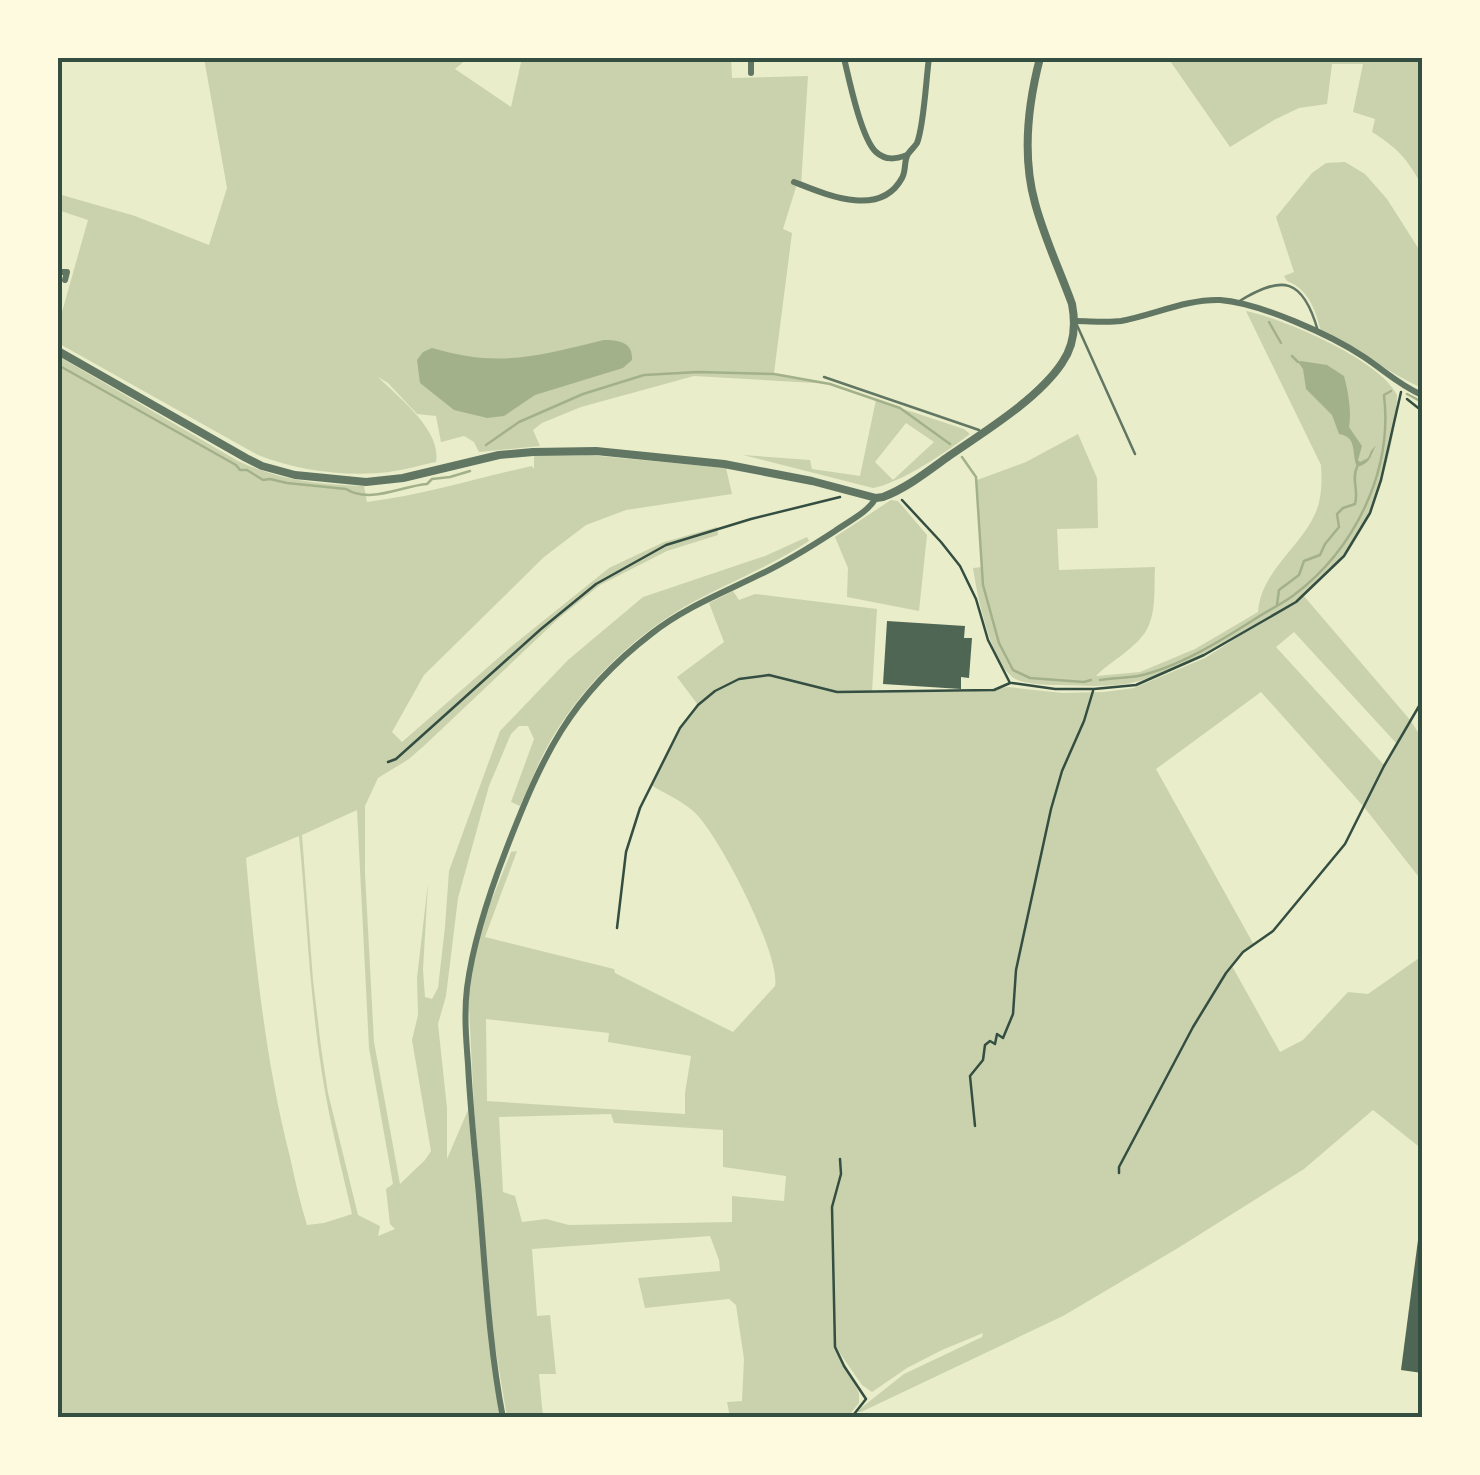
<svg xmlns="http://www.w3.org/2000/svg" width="1480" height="1475" font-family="Montserrat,sans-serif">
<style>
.green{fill:#cad2ad;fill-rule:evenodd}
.water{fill:#a3b18a}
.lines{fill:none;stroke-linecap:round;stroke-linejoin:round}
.stream{stroke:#a3b18a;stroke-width:2.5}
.building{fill:#4f6655}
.path{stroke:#344e41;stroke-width:2.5}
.service{stroke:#617663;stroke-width:2.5}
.minor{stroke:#617663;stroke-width:6}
.tertiary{stroke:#617663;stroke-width:8}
.neatline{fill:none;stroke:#344e41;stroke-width:4}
</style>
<rect width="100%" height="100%" fill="#e9edc9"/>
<g class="green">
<path d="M204 58H468L455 69 511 107 522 58H731L732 78 808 76 801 185 797 184 783 229 792 233 774 373 831 384 694 376 581 407 542 423 533 430 540 446 479 452 474 442 464 436 441 442 436 416 417 414 388 383 378 377C397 396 442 430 436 462 420 465 405 470 389 472 348 477 297 471 258 455L58 343V326L88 220 58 210V194L135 216 209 245 227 188Z"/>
<path d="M1168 58H1422V185C1406 158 1399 149 1372 132L1375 119 1353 112 1363 64H1332L1327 104 1299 108 1274 120 1230 147Z"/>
<path d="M1345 162 1365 174 1387 199 1422 254V388C1387 372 1356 348 1321 331 1315 309 1309 290 1287 281L1284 276 1294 272 1276 217 1312 173 1326 163Z"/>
<path d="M1246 311C1284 319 1380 360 1397 395 1396 446 1375 517 1342 556 1331 570 1316 582 1303 595L1411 721 1422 739V881L1364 807 1261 692 1156 769 1254 945 1243 952 1232 966 1280 1052 1303 1040 1348 992 1368 994 1422 956V1149L1373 1110 1304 1169 1178 1248 1063 1316 861 1412H856L904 1374 982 1337 983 1333 942 1350 907 1368 872 1392 862 1385 839 1352 859 1393V1403L847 1418 730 1417 727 1402 742 1401 744 1359 736 1305 729 1299 645 1308 638 1278 720 1271 719 1260 710 1236 532 1249 537 1316 550 1315 556 1374H539L543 1417H507L493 1334 474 1107 468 988 475 951 486 914 511 852 517 851 485 937 614 969 615 973 733 1032 775 986C781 955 717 830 692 810 680 800 664 793 651 785L680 728 698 705 677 677 724 642 709 603 733 591 739 600 755 594 877 609 872 692H964L1008 687 1062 693 1104 692 1134 688 1205 658 1282 609C1240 632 1177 674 1131 683 1109 687 1085 686 1062 685 1048 685 1021 685 1011 676 990 658 977 595 973 568L982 567 977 480 1026 462 1078 434 1097 478 1098 528 1057 529 1059 570 1155 567C1154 586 1156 608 1149 625 1140 647 1110 661 1096 676L1140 672 1195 649 1258 612C1261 571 1300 548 1315 514 1322 499 1322 481 1321 465ZM1294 632 1397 744 1384 765 1276 647ZM486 1019 609 1033 608 1042 691 1056 685 1093V1114L487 1101ZM611 1114 614 1123 723 1130V1167L786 1176 784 1201 732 1196V1222L569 1225 546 1219 522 1222 515 1196 503 1192 499 1117Z"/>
<path d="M58 356 238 461C278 480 320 485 364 486L367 502C423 495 477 478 532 466L534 469V456L567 453 726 468 732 494 626 510 586 525 544 557 424 675 392 732 402 742 512 646 609 568 664 542 717 527 718 535 667 551 600 585 559 618 426 744 409 759 378 778 365 806V873L374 1042 400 1184 425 1160 431 1151 412 1040 418 1015 417 978 428 883 423 970 425 997 432 999 438 988 445 927 449 871 500 731 568 660 643 597 765 556 807 537 809 541C770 567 726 583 686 606 628 640 578 690 546 749 536 767 529 787 520 806L511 802 534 739 528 726H519L511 734 489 786 458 898 446 996 438 1024 447 1108V1159L468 1110 487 1321 500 1417H58ZM357 810 369 1048 393 1184 386 1189 390 1224 395 1229 378 1236 380 1226 358 1215 328 1093 321 1047 313 980 302 835ZM299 836C306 909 309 981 319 1053 326 1108 340 1161 352 1214L324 1223 307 1225C300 1203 295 1180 290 1157 265 1059 255 959 246 858Z"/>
<path d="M876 400 964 429 970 434C948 451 901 483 873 488L743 455 810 460 812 469 860 476ZM906 423 934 442 893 480 875 462Z"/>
<polygon points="891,500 898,501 927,535 919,611 847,597 848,568 835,537"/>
</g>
<g class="water">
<path d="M604 340C619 340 633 342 632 360L623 368 535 395 504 416 487 418 454 410 420 383 417 360 423 352 432 348C499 368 538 356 604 340Z"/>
<path d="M1301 361 1327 365 1344 376C1348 390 1352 414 1349 427L1362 446 1358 460 1360 462 1368 458 1371 451 1376 445C1370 457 1371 463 1357 467 1351 453 1358 437 1339 434L1332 415 1306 389 1303 369 1298 362Z"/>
</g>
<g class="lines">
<g class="stream">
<polyline points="1269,322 1281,343"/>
<polyline points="1292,356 1298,362"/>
<path d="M58 365 236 465 240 470H247L263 480 270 479 287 483 346 489C370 504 401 486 427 484L432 479 450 477 470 471"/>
<polyline points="1407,394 1422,402"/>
<polyline points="486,445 519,422 583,394 644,375 698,372 774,374 830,384 900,408 950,444"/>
<polyline points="962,457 976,477 983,585 999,643 1013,670 1030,678 1084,682 1091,680"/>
<path d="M1277 605 1279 590 1299 575 1304 561 1320 555 1325 544 1339 527 1337 514 1343 508 1355 504C1359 489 1351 480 1357 467"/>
<path d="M1100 680C1112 678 1126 678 1138 676 1177 668 1222 640 1255 619 1267 611 1282 604 1294 595 1355 549 1393 471 1384 395L1391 391"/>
</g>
</g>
<g class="building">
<polygon points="887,621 965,626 964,638 972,638 969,678 961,677 961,689 883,684"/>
<polygon points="1418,1240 1422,1240 1422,1373 1401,1370"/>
</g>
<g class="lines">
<g class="path">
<polyline points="1407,399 1422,411"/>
<polyline points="902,500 941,542 960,566 976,599 988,640 1010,683"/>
<polyline points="1012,683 1055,689 1094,689 1136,685 1204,655 1296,602 1344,556 1370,513 1381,480 1401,392"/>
<polyline points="388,762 396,759 541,629 596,584 666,545 751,519 840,497"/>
<polyline points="617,928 626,852 640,808 680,728 698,705 715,691 739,679 769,675 837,692 994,690 1010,683"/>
<polyline points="975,1126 970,1076 983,1060 985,1045 990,1041 995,1044 997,1034 1003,1038 1013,1014 1016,970 1051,809 1062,771 1084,721 1093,691"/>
<polyline points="840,1159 841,1174 832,1207 835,1347 844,1366 866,1399 851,1418"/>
<polyline points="1119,1173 1119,1167 1193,1027 1226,973 1243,952 1273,931 1345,844 1384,766 1422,701"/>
</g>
<g class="service">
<path d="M1238 302C1283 274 1303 278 1318 331"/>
<polyline points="1076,323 1135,454"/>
<polyline points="824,377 979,430"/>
</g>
<g class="minor">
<path d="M844 58C849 79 861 138 876 152 886 161 896 159 907 155"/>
<polyline points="751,73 751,58"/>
<path d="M794 182C825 194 880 219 902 178 906 171 904 163 907 156 909 151 914 148 917 143 924 126 926 79 929 58"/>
<polyline points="58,272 67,272 65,280"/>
<path d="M1075 321C1090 321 1106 323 1121 321 1154 315 1186 299 1220 300 1260 303 1331 335 1364 357 1385 371 1399 385 1422 395"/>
<path d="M503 1418C488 1340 485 1262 478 1185 474 1144 470 1104 468 1064 466 1039 464 1013 467 988 473 941 489 894 506 850 542 757 569 697 651 634 685 607 725 592 763 573 788 561 812 546 835 531 849 521 867 513 876 498"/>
</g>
<path class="tertiary" d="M58 351 246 458 262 466 295 475 366 482 403 478 499 455 533 452 596 451 724 464 812 481 876 498 883 497C907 488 928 471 949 456 984 432 1038 399 1062 363 1074 346 1076 325 1072 304 1060 271 1044 237 1035 203 1022 156 1028 104 1040 58"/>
</g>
<rect width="1480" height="1475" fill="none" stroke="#fefae0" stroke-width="120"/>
<rect x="60" y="60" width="1360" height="1355" class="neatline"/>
</svg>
